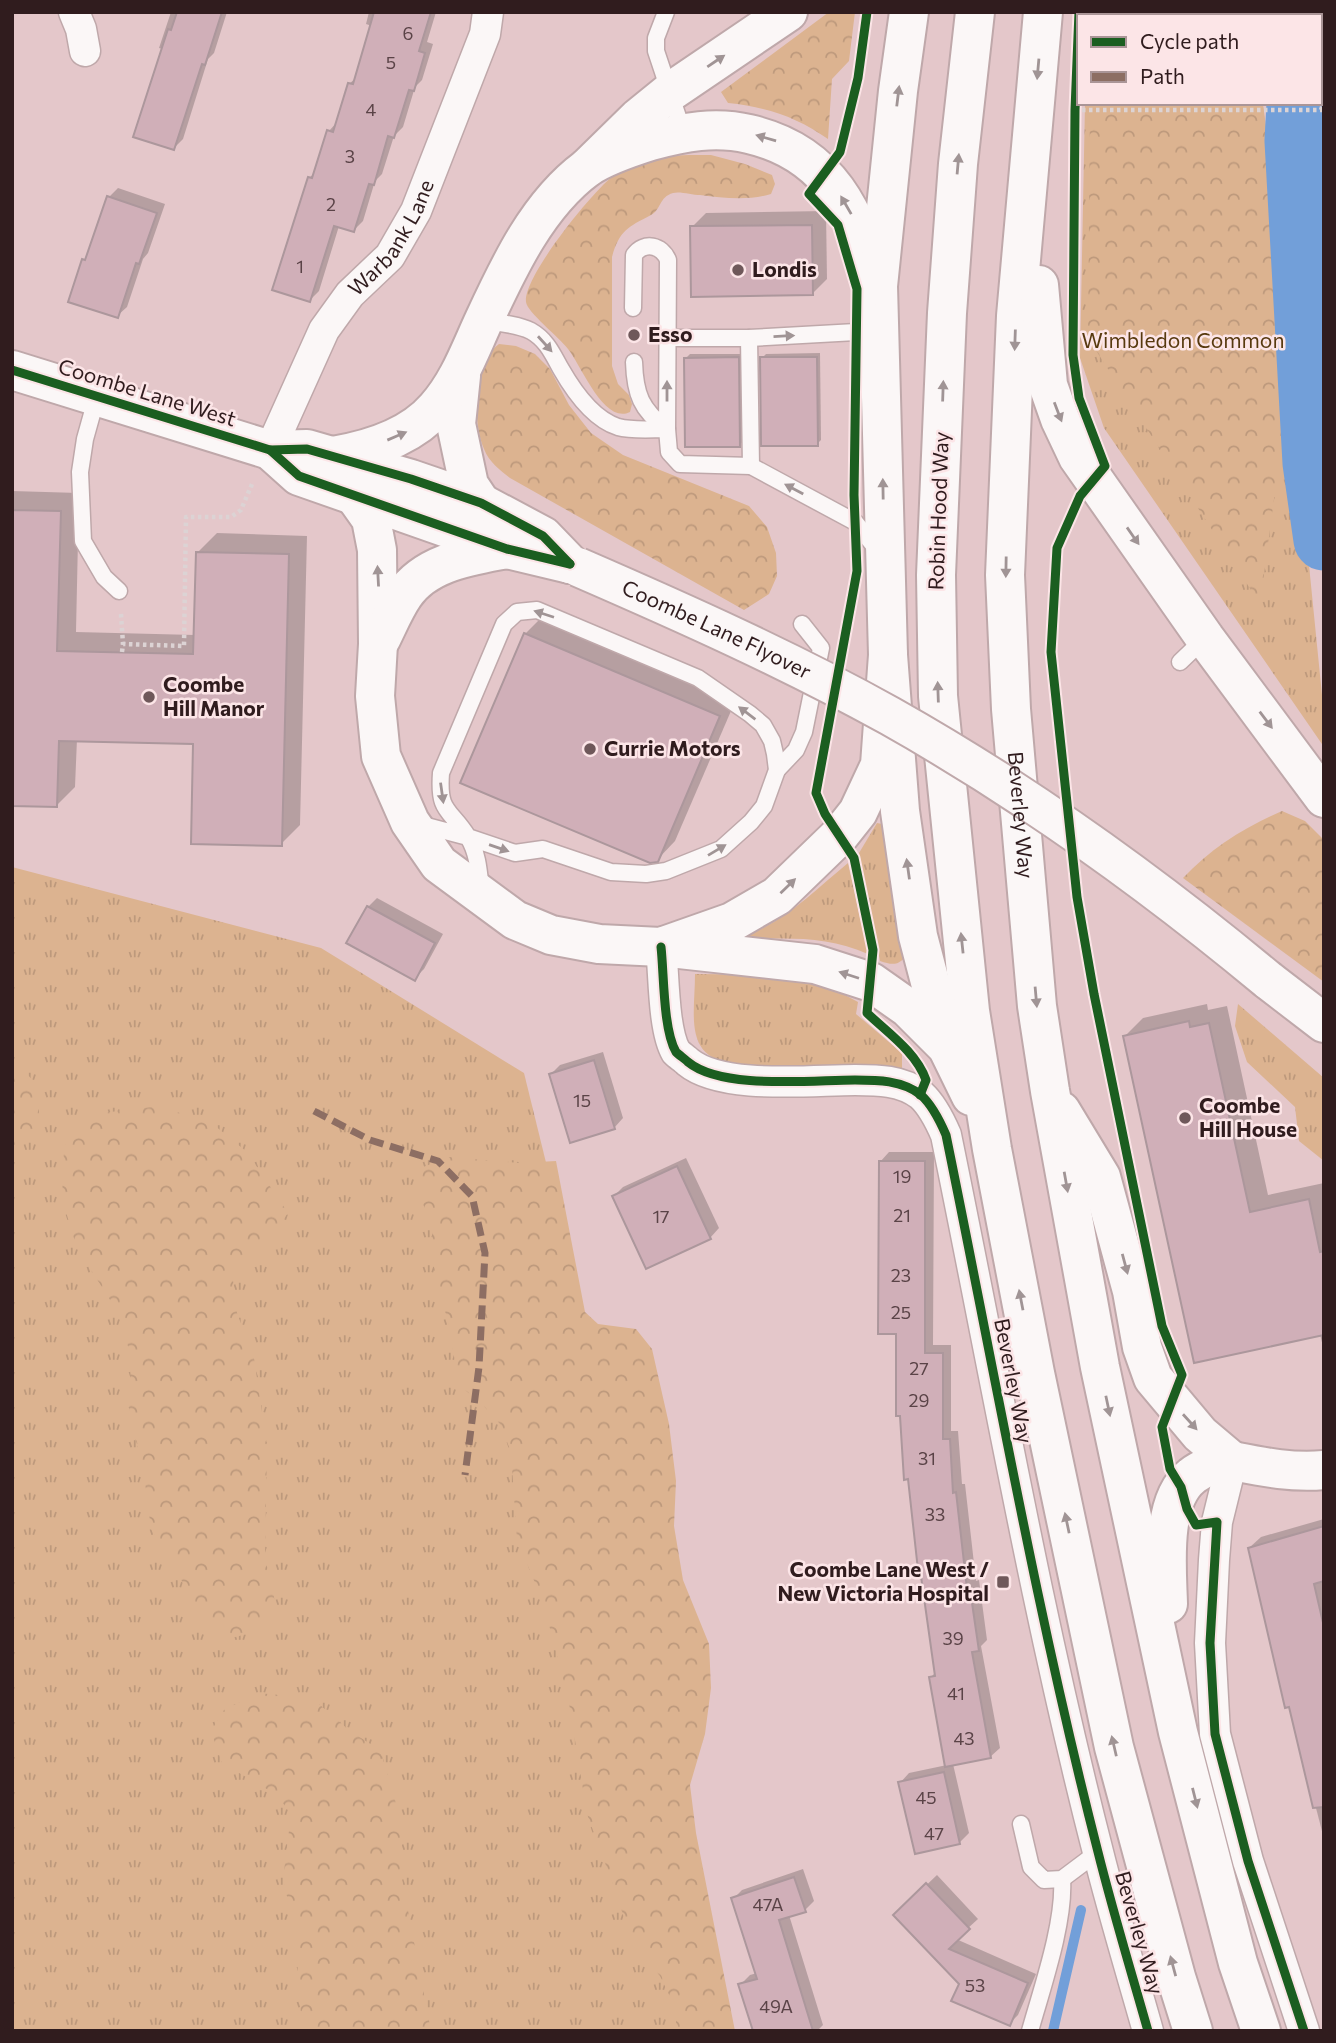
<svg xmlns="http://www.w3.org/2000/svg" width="1336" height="2043" font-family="Commissioner,sans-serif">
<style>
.grass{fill:url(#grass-tufts)}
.forest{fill:url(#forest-crowns)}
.shadow{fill:#0003}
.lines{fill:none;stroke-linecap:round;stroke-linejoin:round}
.stream{stroke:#729fd9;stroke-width:10}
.river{stroke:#729fd9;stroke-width:61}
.building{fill:#d0afb8;stroke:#ac979c;stroke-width:2}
.service-casing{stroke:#bfa8aa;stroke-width:19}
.minor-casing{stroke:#bfa8aa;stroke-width:33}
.primary-casing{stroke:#bfa8aa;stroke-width:42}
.trunk-casing{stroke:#bfa8aa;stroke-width:42}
.path{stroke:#dcd3d4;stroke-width:4.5;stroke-dasharray:3.5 3.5;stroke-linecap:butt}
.service{stroke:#fbf7f7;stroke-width:16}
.minor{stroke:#fbf7f7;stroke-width:30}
.primary{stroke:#fbf7f7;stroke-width:38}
.trunk{stroke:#fbf7f7;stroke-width:38}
.primary-bridge-casing{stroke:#bfa8aa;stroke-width:42;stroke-linecap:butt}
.primary-bridge{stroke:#fbf7f7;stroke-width:38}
.quiet{stroke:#8d6e63;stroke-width:7;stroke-dasharray:14 7;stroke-linecap:butt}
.cycleway-casing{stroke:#fce5e7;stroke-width:13}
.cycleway{stroke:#1b5e20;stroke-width:9}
.oneway{fill:#a09495}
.poi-dot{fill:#6f585a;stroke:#fce5e7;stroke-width:2.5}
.labels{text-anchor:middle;stroke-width:5;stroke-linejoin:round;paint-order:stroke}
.number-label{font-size:18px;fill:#5a4347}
.street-label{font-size:21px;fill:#301c1e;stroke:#fce5e7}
.poi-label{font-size:21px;font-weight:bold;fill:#301c1e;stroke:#fce5e7;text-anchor:start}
.park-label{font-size:21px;fill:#57390e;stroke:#fce5e7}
</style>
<defs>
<pattern id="grass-tufts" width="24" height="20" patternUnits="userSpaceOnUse" patternTransform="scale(1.75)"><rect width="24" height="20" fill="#dcb390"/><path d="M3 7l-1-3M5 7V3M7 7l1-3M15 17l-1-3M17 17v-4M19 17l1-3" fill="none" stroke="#bd997c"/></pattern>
<pattern id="forest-crowns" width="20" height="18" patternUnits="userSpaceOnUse" patternTransform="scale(1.75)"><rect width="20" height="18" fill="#dcb390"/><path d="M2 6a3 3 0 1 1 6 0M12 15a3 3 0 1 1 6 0" fill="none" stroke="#bd997c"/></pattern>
</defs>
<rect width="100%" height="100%" fill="#e4c7ca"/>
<g class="grass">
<polygon points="1085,103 1282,103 1263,105 1324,715 1324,747 1104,428 1080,358"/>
<path d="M877 823 882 824 906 956C898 966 892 965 880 961L859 853Z"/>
<path d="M848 863 868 954C829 936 790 938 748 939L747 935C787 920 815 890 848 863Z"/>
<polygon points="12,867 321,948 524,1073 581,1305 728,2031 12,2031"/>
<path d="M695 974 786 975 830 987 858 1002 856 1014 902 1053V1068L740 1065C682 1060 695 1017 695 974Z"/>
<polygon points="1238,1004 1324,1078 1324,1161 1299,1141 1295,1107 1247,1062 1235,1026"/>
</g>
<g class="forest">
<path d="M829 12H855L849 61 832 79 828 139C797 117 767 107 728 103L721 92Z"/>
<polygon points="1090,12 1324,12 1324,100 1320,100 1320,16 1090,16"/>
<polygon points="1090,103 1282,103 1263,105 1266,126 1322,127 1324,421 1284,424 1260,604 1088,338"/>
<path d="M711 155 745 164 772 175 775 184 771 194C748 201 723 198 700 195 692 195 680 191 673 193 659 197 661 210 651 215 628 227 619 231 612 257V366L618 384 629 395 632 404 630 412C604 425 581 365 568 349 559 337 527 312 526 302 523 277 592 192 613 176 621 169 637 162 647 160 667 154 691 155 711 155Z"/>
<path d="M499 344 516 346 535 354 550 369 569 405 591 433 623 455 749 506 767 527 776 553 777 576 769 594 744 610 510 478C500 470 489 462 484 449 472 422 473 363 499 344Z"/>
<path d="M1282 811 1305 821 1324 840V982L1183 878C1211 848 1245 827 1282 811Z"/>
<polygon points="12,1060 15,1061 38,1086 39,1113 29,1142 12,1146"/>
<polygon points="160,1106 214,1125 247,1152 288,1213 268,1240 231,1264 237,1313 254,1358 267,1446 265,1558 276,1606 265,1629 228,1639 195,1617 179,1573 151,1529 143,1467 129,1414 131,1359 121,1317 77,1248 62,1199 64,1149 71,1125 102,1113"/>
<polygon points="449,1157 520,1163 556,1161 585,1312 598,1324 636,1329 652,1349 669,1424 676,1481 674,1526 683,1580 709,1644 711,1688 705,1734 690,1785 696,1833 735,2031 676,2031 676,2009 660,1976 632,1943 616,1893 587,1814 568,1697 543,1602 517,1540 511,1452 500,1424 482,1404 459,1385 447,1316 435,1290 432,1227 420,1196 418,1169"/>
<polygon points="258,1693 312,1698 350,1731 380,1750 394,1794 402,1839 401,1874 431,2031 302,2031 295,1929 283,1880 291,1814 277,1795 222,1763 211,1731 224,1710"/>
</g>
<g class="shadow">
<polygon points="171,12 227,12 214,53 208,59 183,139 174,148 163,49 159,48"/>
<polygon points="369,12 436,12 427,42 433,44 422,80 415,87 403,127 394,136 382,174 375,181 363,221 354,230 339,226 319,291 310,300 309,178 317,171 329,131 338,121 349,84 357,77 372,26 366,24"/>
<polygon points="118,188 165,204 148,253 143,259 127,307 117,316 84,260 88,256 109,197"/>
<polygon points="826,211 827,279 813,293 692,227 706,213"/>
<polygon points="820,353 821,440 817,444 762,358 766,354"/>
<polygon points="690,354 742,354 744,441 739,445 686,358"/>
<polygon points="12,491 79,493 76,632 195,635 198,552 217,533 307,536 300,825 281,844 195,742 77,739 75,787 56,806 12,804"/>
<polygon points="543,616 737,697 675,841 657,860 525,634"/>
<polygon points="377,898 443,934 424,969 415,978 368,907"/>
<polygon points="1207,1004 1208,1010 1227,1006 1268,1195 1324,1183 1324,1351 1320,1334 1125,1036 1143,1018"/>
<polygon points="603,1052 623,1118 614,1128 551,1074 560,1065"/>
<polygon points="889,1152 934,1152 933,1345 951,1345 951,1431 958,1431 962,1484 965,1484 976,1581 979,1580 987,1640 981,1646 1000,1748 990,1757 953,1764 969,1833 959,1843 900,1783 909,1773 947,1765 931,1677 936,1672 880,1162"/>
<polygon points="686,1158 719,1228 710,1238 614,1196 623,1187"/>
<polygon points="1324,1519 1324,1839 1249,1548 1261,1537"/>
<polygon points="803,1869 814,1901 805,1910 789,1915 823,2025 817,2031 755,2031 740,1985 750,1975 757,1973 733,1899 742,1890"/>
<polygon points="937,1875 978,1919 956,1939 1036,1974 1018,2015 1009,2024 961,1984 895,1915"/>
</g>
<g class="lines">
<polyline class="stream" points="1053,2031 1081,1910"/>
<g class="river">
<polyline points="1296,12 1296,16"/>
<polyline points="1297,103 1295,141 1313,463 1324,540"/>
</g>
</g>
<g class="building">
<polygon points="177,12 222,12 205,65 202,64 174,150 133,137 168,29 171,30"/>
<polygon points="374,12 431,12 419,51 425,53 414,91 409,90 394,138 388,136 374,185 369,184 354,232 334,226 310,302 272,290 308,177 312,178 327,130 333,132 348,83 353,84"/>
<polygon points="107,196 157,213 139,264 136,263 118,318 68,302 82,259 85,260"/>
<polygon points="812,225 813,295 691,297 690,226"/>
<polygon points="739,357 740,447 685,447 684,358"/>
<polygon points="760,357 817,357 818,446 761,446"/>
<polygon points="12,510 61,511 57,651 193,654 196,552 289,554 282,846 191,844 193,744 59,741 57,807 12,806"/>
<polygon points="524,633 720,716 658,862 650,863 460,783"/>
<polygon points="367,906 435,943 415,981 346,943"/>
<polygon points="1189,1021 1190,1027 1209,1023 1250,1212 1309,1199 1320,1252 1324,1251 1324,1335 1194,1363 1123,1036"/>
<polygon points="594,1060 615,1129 570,1143 549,1074"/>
<polygon points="879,1161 925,1161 925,1353 943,1353 943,1439 950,1439 953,1493 956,1492 967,1589 970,1589 979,1651 972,1652 991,1758 945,1767 929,1677 935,1676 920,1569 918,1570 908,1479 904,1480 900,1416 896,1416 896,1334 878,1334"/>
<polygon points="677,1166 711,1239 646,1269 612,1196"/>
<polygon points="1324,1526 1324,1581 1314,1584 1324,1627 1324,1807 1313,1808 1289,1707 1285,1708 1248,1548"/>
<polygon points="944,1772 960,1844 915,1854 898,1782"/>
<polygon points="794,1877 806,1912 779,1920 813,2031 753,2031 738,1984 757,1979 731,1898"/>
<polygon points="926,1883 970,1929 949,1949 1028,1983 1010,2026 951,2001 959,1984 893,1915"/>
</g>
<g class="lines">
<defs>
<g id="service">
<polyline points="666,12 656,38 656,51 683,132"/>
<path d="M633 308 634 255C644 241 662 245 668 260L667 429C641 410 635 394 634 362"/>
<path d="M483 321C499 323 517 324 531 331 547 340 553 355 561 369 573 390 593 419 618 427 633 431 651 429 667 429L669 452 680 464 751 466"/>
<polyline points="667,338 749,338 856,332 876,315"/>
<polyline points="749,338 751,466 855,522 879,552"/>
<polyline points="97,396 85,439 80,472 83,541 104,577 119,591"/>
<polyline points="1180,662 1205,638"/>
<polyline points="777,770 796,750 804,732 821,648 802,624"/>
<path d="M419 824 468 837 515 853 543 849 611 872 646 874 666 871 721 849 751 822 764 806 777 770 775 754 772 741 763 725 750 714 698 678 537 610 517 612 504 624 441 773C438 814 450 808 468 837 478 853 479 872 481 891"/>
<polyline points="1021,1824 1031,1867 1044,1880 1062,1879 1098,1852"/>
<path d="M1030 2031C1042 1988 1065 1922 1062 1879"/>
</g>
<g id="minor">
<polyline points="74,12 81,29 85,51"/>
<path id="s1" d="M270 450 324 330 350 294 390 256 416 211 485 34 488 12"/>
<path d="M661 947C664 973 663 1030 676 1052 679 1055 685 1059 688 1062 722 1090 811 1080 855 1080 877 1080 902 1080 921 1095 932 1105 940 1121 946 1135 995 1374 1037 1615 1098 1852 1113 1912 1131 1971 1148 2031"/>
<polyline points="1232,1461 1217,1522 1214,1560 1210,1643 1215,1734 1248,1861 1304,2031"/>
</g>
<g id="primary">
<polyline points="12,370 270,450 307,449 411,479 481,503 543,536 570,564"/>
<polyline points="461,376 456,424 469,485 481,503"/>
<polyline points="270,450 299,476 507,549 570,564"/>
<path d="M333 456C369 450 411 437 436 408 459 382 470 350 484 320 509 266 538 204 587 168 603 157 632 147 651 141 684 132 715 126 749 134 831 153 856 213 878 286L888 655 880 765 858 812 839 836 777 896 732 922 661 947 599 944 551 935 515 920 439 864 410 822 381 756 375 696 378 644 377 550 371 519 354 495"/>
<path d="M381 639C388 625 395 608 404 595 426 562 471 556 507 549"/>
<polyline points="1268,980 1324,1023"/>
<path d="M1232 1461C1263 1467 1292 1473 1324 1470"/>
</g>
<g id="trunk">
<polyline points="975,12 958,164 947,313 936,575 938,696 970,1011 992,1149 1035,1373 1114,1747 1176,1977 1193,2031"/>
<path id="s2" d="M1043 12 1016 316 1005 575 1011 709 1037 1006 1050 1091 1100 1367 1178 1732 1238 1963 1261 2031"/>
<polyline points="588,167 638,118 670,92 788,12"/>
<polyline points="1039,285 1048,385 1060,419 1078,457 1205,638 1324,798"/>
<polyline points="878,286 898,91 909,12"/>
<polyline points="888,655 900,811 918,936 947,1047"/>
<polyline points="661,947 815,964 871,982 908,1008 947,1047 971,1096"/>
<polyline points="1061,1111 1101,1177 1132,1291 1142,1347 1153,1378 1200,1434 1232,1461"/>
<path d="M1168 1604C1167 1567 1160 1501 1192 1476 1204 1466 1219 1464 1232 1461"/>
</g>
</defs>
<use href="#service" class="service-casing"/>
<use href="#minor" class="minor-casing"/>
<use href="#primary" class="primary-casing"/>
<use href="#trunk" class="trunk-casing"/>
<g class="path">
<polyline points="1324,12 1324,24"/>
<polyline points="1075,110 1324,110"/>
<polyline points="1321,110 1324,101"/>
<polyline points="121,614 123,644"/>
<polyline points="122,652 123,644 184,646 186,517 231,517 241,510 252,484"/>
</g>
<use href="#service" class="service"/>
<use href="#minor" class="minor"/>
<use href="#primary" class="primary"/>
<use href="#trunk" class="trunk"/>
<defs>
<g id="primary-bridge">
<path id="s3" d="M578 567C684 613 789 660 890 716 1025 792 1149 881 1268 980"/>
</g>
</defs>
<use href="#primary-bridge" class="primary-bridge-casing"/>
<use href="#primary-bridge" class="primary-bridge"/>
<polyline class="quiet" points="314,1111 370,1140 438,1161 472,1196 485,1253 479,1367 465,1475"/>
<defs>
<g id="cycleway">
<path d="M867 12 858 78 840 152 809 194 838 225 857 289 854 495 857 571 816 793 825 814 854 858 873 950 867 1013C888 1033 916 1052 926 1080L920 1095"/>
<polyline points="1079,12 1075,110 1073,355 1079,398 1105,466 1080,496 1057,548 1051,652 1077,897 1094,994 1162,1326 1182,1375 1162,1427 1170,1469 1181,1487 1187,1509 1196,1525 1217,1522 1210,1643 1215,1734 1248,1861 1304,2031"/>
<polyline points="12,370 270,450 307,449 411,479 481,503 543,536 570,564"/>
<polyline points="270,450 299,476 507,549 570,564"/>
<path d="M661 947C664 973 663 1030 676 1052 679 1055 685 1059 688 1062 722 1090 811 1080 855 1080 877 1080 902 1080 921 1095 932 1105 940 1121 946 1135 995 1374 1037 1615 1098 1852 1113 1912 1131 1971 1148 2031"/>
</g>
</defs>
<use href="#cycleway" class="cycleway-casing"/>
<use href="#cycleway" class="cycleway"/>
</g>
<defs><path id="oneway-solid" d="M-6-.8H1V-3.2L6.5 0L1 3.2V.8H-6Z" transform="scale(1.75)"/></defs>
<g class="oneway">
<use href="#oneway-solid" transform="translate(716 61) rotate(-34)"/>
<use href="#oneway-solid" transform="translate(1038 69) rotate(95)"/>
<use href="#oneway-solid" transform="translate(898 96) rotate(-83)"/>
<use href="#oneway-solid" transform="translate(766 138) rotate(-164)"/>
<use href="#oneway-solid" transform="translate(958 164) rotate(-85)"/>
<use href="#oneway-solid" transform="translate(846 205) rotate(-120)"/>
<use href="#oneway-solid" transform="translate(784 336) rotate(-3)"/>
<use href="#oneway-solid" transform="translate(1015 340) rotate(92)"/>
<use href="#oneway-solid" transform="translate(545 344) rotate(48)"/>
<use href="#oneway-solid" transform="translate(667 391) rotate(-90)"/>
<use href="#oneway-solid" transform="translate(943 391) rotate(-88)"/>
<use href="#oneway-solid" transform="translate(1058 412) rotate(69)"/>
<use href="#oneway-solid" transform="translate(397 436) rotate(-23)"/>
<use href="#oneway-solid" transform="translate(794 489) rotate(-152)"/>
<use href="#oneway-solid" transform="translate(883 489) rotate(-91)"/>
<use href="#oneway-solid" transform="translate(1133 536) rotate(55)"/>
<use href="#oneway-solid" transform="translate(1006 567) rotate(91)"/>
<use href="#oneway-solid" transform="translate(378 576) rotate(-93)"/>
<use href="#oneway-solid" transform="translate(544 614) rotate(-162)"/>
<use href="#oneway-solid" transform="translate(938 692) rotate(-92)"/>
<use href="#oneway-solid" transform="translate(747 713) rotate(-143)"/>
<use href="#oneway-solid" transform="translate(1266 720) rotate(53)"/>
<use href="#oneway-solid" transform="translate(442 793) rotate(82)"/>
<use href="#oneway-solid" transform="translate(499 848) rotate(19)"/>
<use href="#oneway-solid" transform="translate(717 850) rotate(-31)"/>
<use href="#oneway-solid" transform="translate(908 869) rotate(-98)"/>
<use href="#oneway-solid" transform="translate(788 886) rotate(-44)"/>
<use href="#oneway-solid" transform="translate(962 943) rotate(-96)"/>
<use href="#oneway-solid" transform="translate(849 975) rotate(-162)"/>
<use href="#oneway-solid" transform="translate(1036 997) rotate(85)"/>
<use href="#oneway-solid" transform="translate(1066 1182) rotate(80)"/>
<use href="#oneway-solid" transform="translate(1125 1264) rotate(75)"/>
<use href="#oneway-solid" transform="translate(1021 1300) rotate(-101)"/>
<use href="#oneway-solid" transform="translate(1108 1406) rotate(78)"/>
<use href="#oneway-solid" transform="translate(1190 1422) rotate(48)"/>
<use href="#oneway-solid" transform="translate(1067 1523) rotate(-102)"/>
<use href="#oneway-solid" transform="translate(1114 1746) rotate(-103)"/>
<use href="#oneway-solid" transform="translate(1195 1798) rotate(76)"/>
<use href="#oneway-solid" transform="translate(1173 1966) rotate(-105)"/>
</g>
<g class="poi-dot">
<circle cx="738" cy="270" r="7"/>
<circle cx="634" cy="335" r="7"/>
<circle cx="149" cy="697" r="7"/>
<circle cx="590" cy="749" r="7"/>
<circle cx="1185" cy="1118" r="7"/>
<rect x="996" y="1575" width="14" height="14" rx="3.5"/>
</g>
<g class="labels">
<g class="number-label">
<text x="408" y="40">6</text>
<text x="391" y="69">5</text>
<text x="371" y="116">4</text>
<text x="350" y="163">3</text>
<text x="331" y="211">2</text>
<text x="300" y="273">1</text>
<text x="582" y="1107">15</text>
<text x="902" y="1183">19</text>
<text x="902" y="1222">21</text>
<text x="661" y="1223">17</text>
<text x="901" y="1282">23</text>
<text x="901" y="1319">25</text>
<text x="919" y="1375">27</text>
<text x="919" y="1407">29</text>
<text x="927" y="1465">31</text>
<text x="935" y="1521">33</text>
<text x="953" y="1645">39</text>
<text x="956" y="1700">41</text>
<text x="964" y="1745">43</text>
<text x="926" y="1804">45</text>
<text x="934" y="1840">47</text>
<text x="768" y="1911">47A</text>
<text x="975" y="1992">53</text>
<text x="776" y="2013">49A</text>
</g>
<g class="street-label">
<text dy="7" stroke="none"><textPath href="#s1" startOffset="247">Warbank Lane</textPath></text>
<text transform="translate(147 393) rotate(17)" y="7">Coombe Lane West</text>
<text transform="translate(939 511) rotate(-88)" y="7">Robin Hood Way</text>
<text dy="7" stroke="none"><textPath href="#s3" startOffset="152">Coombe Lane Flyover</textPath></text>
<text dy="7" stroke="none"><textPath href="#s2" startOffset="805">Beverley Way</textPath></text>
<text transform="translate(1013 1381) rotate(79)" y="7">Beverley Way</text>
<text transform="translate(1139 1933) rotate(74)" y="7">Beverley Way</text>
</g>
<g class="poi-label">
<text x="752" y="277">Londis</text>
<text x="648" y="342">Esso</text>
<text x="163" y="692">Coombe<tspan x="163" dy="24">Hill Manor</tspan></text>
<text x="604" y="756">Currie Motors</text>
<text x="1199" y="1113">Coombe<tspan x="1199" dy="24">Hill House</tspan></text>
<text x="989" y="1577" text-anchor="end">Coombe Lane West /<tspan x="989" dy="24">New Victoria Hospital</tspan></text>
</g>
<g class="park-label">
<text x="1183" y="348">Wimbledon Common</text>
</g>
</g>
<rect width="1336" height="2043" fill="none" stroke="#301c1e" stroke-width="28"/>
<rect x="1077" y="14" width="245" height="91" fill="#fce5e7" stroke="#aa9597" stroke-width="2"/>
<rect x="1091" y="37" width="35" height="10" fill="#1b5e20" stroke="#aa9597" stroke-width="2"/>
<text x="1140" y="49" font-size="21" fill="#301c1e">Cycle path</text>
<rect x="1091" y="72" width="35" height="10" fill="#8d6e63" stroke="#aa9597" stroke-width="2"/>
<text x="1140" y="84" font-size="21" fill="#301c1e">Path</text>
</svg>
